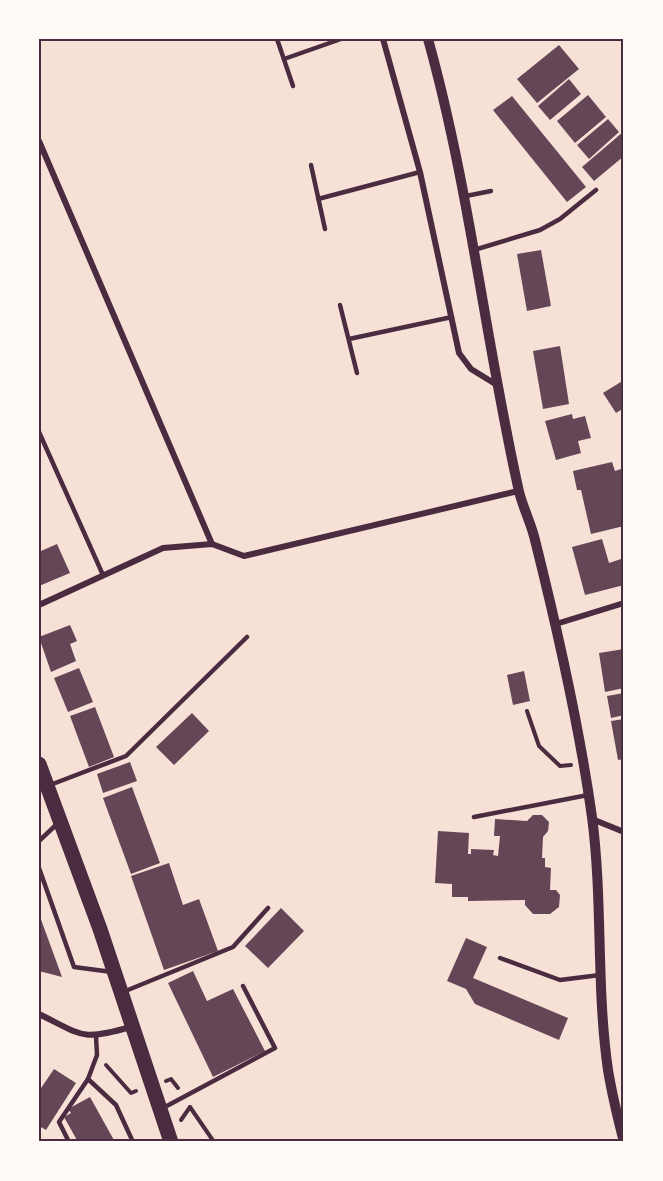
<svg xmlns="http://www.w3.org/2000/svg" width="663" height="1181" font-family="'Source Sans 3',sans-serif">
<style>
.building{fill:#644757}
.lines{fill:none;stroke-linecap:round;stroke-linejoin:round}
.path{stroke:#4a2c40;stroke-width:4}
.service{stroke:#4a2c40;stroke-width:4.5}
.minor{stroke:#4a2c40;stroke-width:6}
.tertiary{stroke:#4a2c40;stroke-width:10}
.primary{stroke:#4a2c40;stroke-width:15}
.neatline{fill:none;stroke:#4a2c40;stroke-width:2}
</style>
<rect width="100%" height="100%" fill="#f7e1d7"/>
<g class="building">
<polygon points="559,45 579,69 537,103 517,79"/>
<polygon points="569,79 581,94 550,120 538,106"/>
<polygon points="588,95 606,117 575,143 557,121"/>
<polygon points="512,96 586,187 567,202 493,110"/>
<polygon points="608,119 619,132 589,159 577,145"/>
<polygon points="623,132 624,156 594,181 582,167"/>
<polygon points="541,250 551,306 527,311 517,254"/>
<polygon points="560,346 569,404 543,409 533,351"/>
<polygon points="624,380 624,408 616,413 603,393"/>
<polygon points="572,414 573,419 585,416 591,438 578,441 581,453 556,460 545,421"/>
<polygon points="612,462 615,471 624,468 624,526 591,534 581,490 577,490 573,471"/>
<polygon points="602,539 609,563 624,558 624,585 585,595 572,547"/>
<polygon points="57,544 70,573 39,586 39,548 41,551"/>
<polygon points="70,625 77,641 70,644 76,661 51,672 39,637"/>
<polygon points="624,649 624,688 605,692 599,653"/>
<polygon points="79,668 93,702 68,712 54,678"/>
<polygon points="524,671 530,701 513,705 507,675"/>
<polygon points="624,693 624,715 611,718 607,696"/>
<polygon points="95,707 114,757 89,767 70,716"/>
<polygon points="192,713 209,731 174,765 156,747"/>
<polygon points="624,719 624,759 618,760 611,721"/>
<polygon points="130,762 137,781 103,793 97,774"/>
<polygon points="132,787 160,863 131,874 103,798"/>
<polygon points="533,815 542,815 549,822 548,831 543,837 542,858 545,858 545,867 551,868 550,890 556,890 560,895 559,907 550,914 533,914 525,905 525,900 468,901 468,897 452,897 452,884 435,883 438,831 469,833 468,854 471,854 471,849 494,850 493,855 498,856 500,836 494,836 495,819 527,821"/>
<polygon points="169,863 183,905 199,899 218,951 164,970 131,876"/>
<polygon points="281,908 304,931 268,968 245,946"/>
<polygon points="39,914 62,977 39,971"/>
<polygon points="466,938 487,947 473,978 568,1018 559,1040 475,1004 466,989 447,981"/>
<polygon points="193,971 207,1001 233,989 265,1051 213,1077 168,983"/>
<polygon points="54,1069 76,1083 46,1130 39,1126 39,1091"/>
<polygon points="90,1097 115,1142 78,1142 64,1117 71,1113 68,1109"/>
</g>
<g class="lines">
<g class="path">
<polyline points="527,711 539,746 560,766 571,765"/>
<polyline points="106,1065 131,1093 136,1091"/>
<polyline points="166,1081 171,1079 178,1088"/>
<polyline points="190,1107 214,1142"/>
<polyline points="181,1120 190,1107"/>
</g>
<g class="service">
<polyline points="277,39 293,86"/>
<polyline points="284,59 341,39"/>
<polyline points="311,165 325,229"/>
<polyline points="466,196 491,191"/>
<polyline points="318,199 420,172"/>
<polyline points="474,250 540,230 560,219 596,190"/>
<polyline points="340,305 357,373"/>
<polyline points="349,339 452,317"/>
<polyline points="39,432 103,575"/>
<polyline points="50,785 126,756 247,637"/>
<polyline points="474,817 588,795"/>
<polyline points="39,841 57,824"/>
<polyline points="39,868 74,967 112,972"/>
<polyline points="500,958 560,980 600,975"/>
<polyline points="123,992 233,947 268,908"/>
<polyline points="96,1037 97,1055 88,1079 116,1105 133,1142"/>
<polyline points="163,1108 275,1048 243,986"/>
<polyline points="69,1142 59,1122 88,1079"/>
</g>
<g class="minor">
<polyline points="383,39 420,172 459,353 471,369 497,385"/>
<polyline points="39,141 212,544"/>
<polyline points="39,605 163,548 212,544 244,556 518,491"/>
<polyline points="556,624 624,603"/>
<polyline points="592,819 624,832"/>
<path d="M39 1014C84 1036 81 1041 131 1027"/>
</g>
<path class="tertiary" d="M428 39C469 186 485 338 518 487 521 504 531 522 535 540 558 632 579 724 592 817 603 900 596 987 608 1070 612 1094 618 1119 624 1142"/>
<polyline class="primary" points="39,764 100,929 171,1142"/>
</g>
<rect width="663" height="1181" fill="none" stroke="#fffaf5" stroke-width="81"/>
<rect x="40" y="40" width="582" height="1100" class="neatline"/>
</svg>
